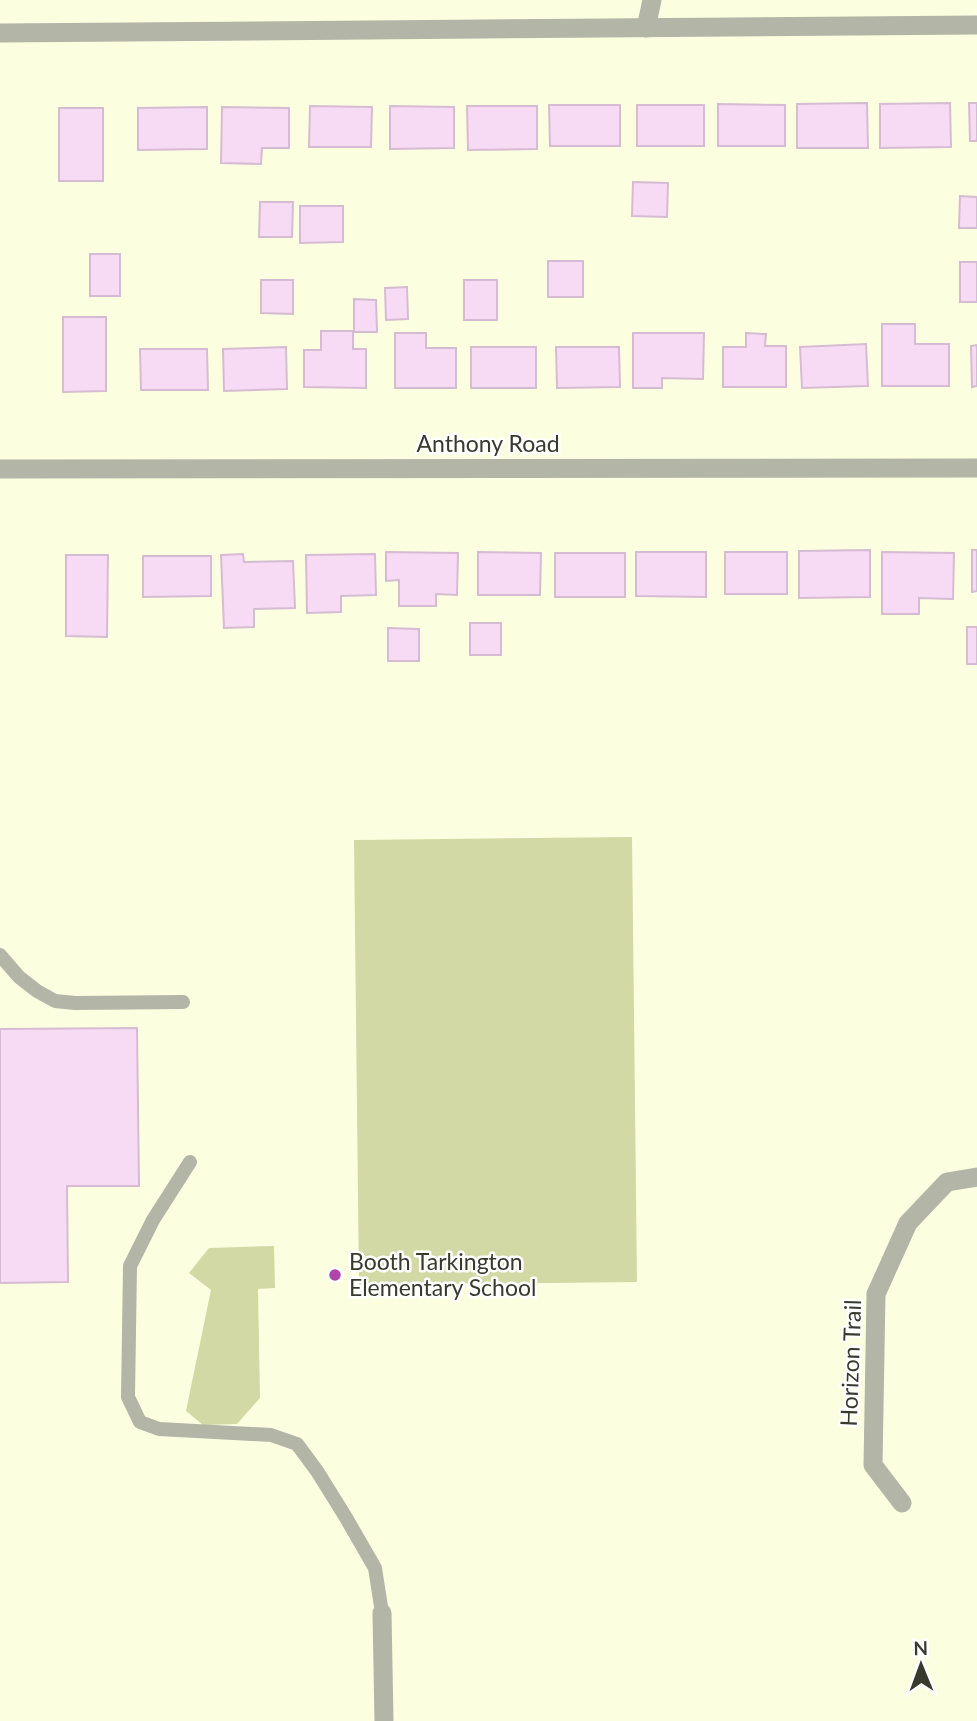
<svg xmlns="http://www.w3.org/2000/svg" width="977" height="1721" font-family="Lato,sans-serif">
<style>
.green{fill:#d2d9a4}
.building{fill:#f7dbf4;stroke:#d5bcd2;stroke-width:2}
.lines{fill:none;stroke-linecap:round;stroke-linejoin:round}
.service{stroke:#b3b5a7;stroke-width:14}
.minor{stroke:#b3b5a7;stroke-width:19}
.poi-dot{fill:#ae46a9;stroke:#fff;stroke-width:2.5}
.labels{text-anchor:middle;stroke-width:5;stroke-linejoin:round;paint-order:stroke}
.street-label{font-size:23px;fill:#383a2e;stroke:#fff}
.poi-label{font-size:23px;fill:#383a2e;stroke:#fff;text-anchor:start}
</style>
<rect width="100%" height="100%" fill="#fbffdf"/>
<g class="green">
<polygon points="632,837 637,1282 359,1285 354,840"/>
<polygon points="274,1246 275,1288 258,1289 260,1398 237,1424 203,1425 186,1411 211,1290 189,1273 209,1248"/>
</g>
<g class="building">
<polygon points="867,103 868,148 797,148 797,104"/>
<polygon points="950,103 951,147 880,148 880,104"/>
<polygon points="969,103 977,103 977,141 970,141"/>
<polygon points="718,104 785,105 785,146 718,146"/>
<polygon points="549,105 620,105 620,146 550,146"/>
<rect x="637" y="105" width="67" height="41"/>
<polygon points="310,106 372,107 371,147 309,147"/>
<polygon points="390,106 454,107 454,148 390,149"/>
<polygon points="467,106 537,106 537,149 468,150"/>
<polygon points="207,107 207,149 138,150 138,108"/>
<polygon points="222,107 289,108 289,148 262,148 261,164 221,163"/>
<rect x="59" y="108" width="44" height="73"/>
<polygon points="633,182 668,183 667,217 632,216"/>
<polygon points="960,196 977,197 977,228 959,228"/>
<polygon points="260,202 293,202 292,237 259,237"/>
<polygon points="300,206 343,206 343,242 300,243"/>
<rect x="90" y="254" width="30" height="42"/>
<rect x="548" y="261" width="35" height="36"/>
<rect x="960" y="262" width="17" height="40"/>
<polygon points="261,280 293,280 293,314 261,313"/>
<rect x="464" y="280" width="33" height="40"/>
<polygon points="407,287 408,319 386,320 385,288"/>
<polygon points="354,299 376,300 377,332 354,332"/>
<polygon points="63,317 106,317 106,391 63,392"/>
<polygon points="882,324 915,324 915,344 949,344 949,386 882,386"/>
<polygon points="321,331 353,331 353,349 366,349 366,388 304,387 304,350 321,350"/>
<polygon points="395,333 426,333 426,348 456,348 456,388 395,388"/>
<polygon points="633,333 704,333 703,379 662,378 662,388 633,388"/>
<polygon points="746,333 766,334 765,346 786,346 786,387 723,387 723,347 746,347"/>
<polygon points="866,344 868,386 802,388 800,347"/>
<polygon points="977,345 977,386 972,387 971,346"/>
<polygon points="286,347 287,389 224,391 223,349"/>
<rect x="471" y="347" width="65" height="41"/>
<polygon points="556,347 619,347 620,387 557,388"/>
<polygon points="140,349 207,349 208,390 141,390"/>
<polygon points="870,550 870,597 799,598 799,551"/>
<polygon points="972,550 977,550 977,591 972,592"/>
<polygon points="386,552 458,553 457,595 436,594 436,606 399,606 399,580 386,581"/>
<polygon points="478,552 541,553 540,595 478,595"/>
<polygon points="636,552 706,552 706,597 636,596"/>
<rect x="725" y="552" width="62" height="42"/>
<polygon points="882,552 954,553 953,599 919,598 919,614 882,614"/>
<rect x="555" y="553" width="70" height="44"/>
<polygon points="243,554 244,562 293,561 295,608 254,609 254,627 224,628 221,555"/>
<polygon points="375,554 376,595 341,596 341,612 307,613 306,555"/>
<polygon points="66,555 108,555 107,637 66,636"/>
<polygon points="143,556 211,556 211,596 143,597"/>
<rect x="470" y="623" width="31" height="32"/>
<rect x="967" y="627" width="10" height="37"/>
<polygon points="388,628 419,629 419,661 388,661"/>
<polygon points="137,1028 139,1186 67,1186 68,1282 0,1283 0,1029"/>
</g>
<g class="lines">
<g class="service">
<polyline points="0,955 19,977 37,991 55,1001 75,1003 183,1002"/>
<polyline points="190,1162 153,1220 130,1266 128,1397 140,1422 159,1429 271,1435 297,1444 317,1471 345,1516 375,1568 382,1613"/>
</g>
<g class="minor">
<polyline points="646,28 652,0"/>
<polyline points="0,33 977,25"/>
<polyline points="0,469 977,468"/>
<polyline points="902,1503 873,1465 876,1294 908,1223 947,1182 977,1177"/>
<polyline points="382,1613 384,1721"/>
</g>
</g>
<circle class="poi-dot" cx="335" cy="1275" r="7"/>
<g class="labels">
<g class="street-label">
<text x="488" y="452">Anthony Road</text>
<text transform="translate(851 1363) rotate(-88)" y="8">Horizon Trail</text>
</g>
<g class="poi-label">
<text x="349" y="1270">Booth Tarkington<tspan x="349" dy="26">Elementary School</tspan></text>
</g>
</g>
<g transform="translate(921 1665) rotate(359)" stroke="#ffffff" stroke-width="5" paint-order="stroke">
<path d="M0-5L12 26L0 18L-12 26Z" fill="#383a2e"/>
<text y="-10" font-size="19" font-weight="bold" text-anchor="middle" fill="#383a2e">N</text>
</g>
</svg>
